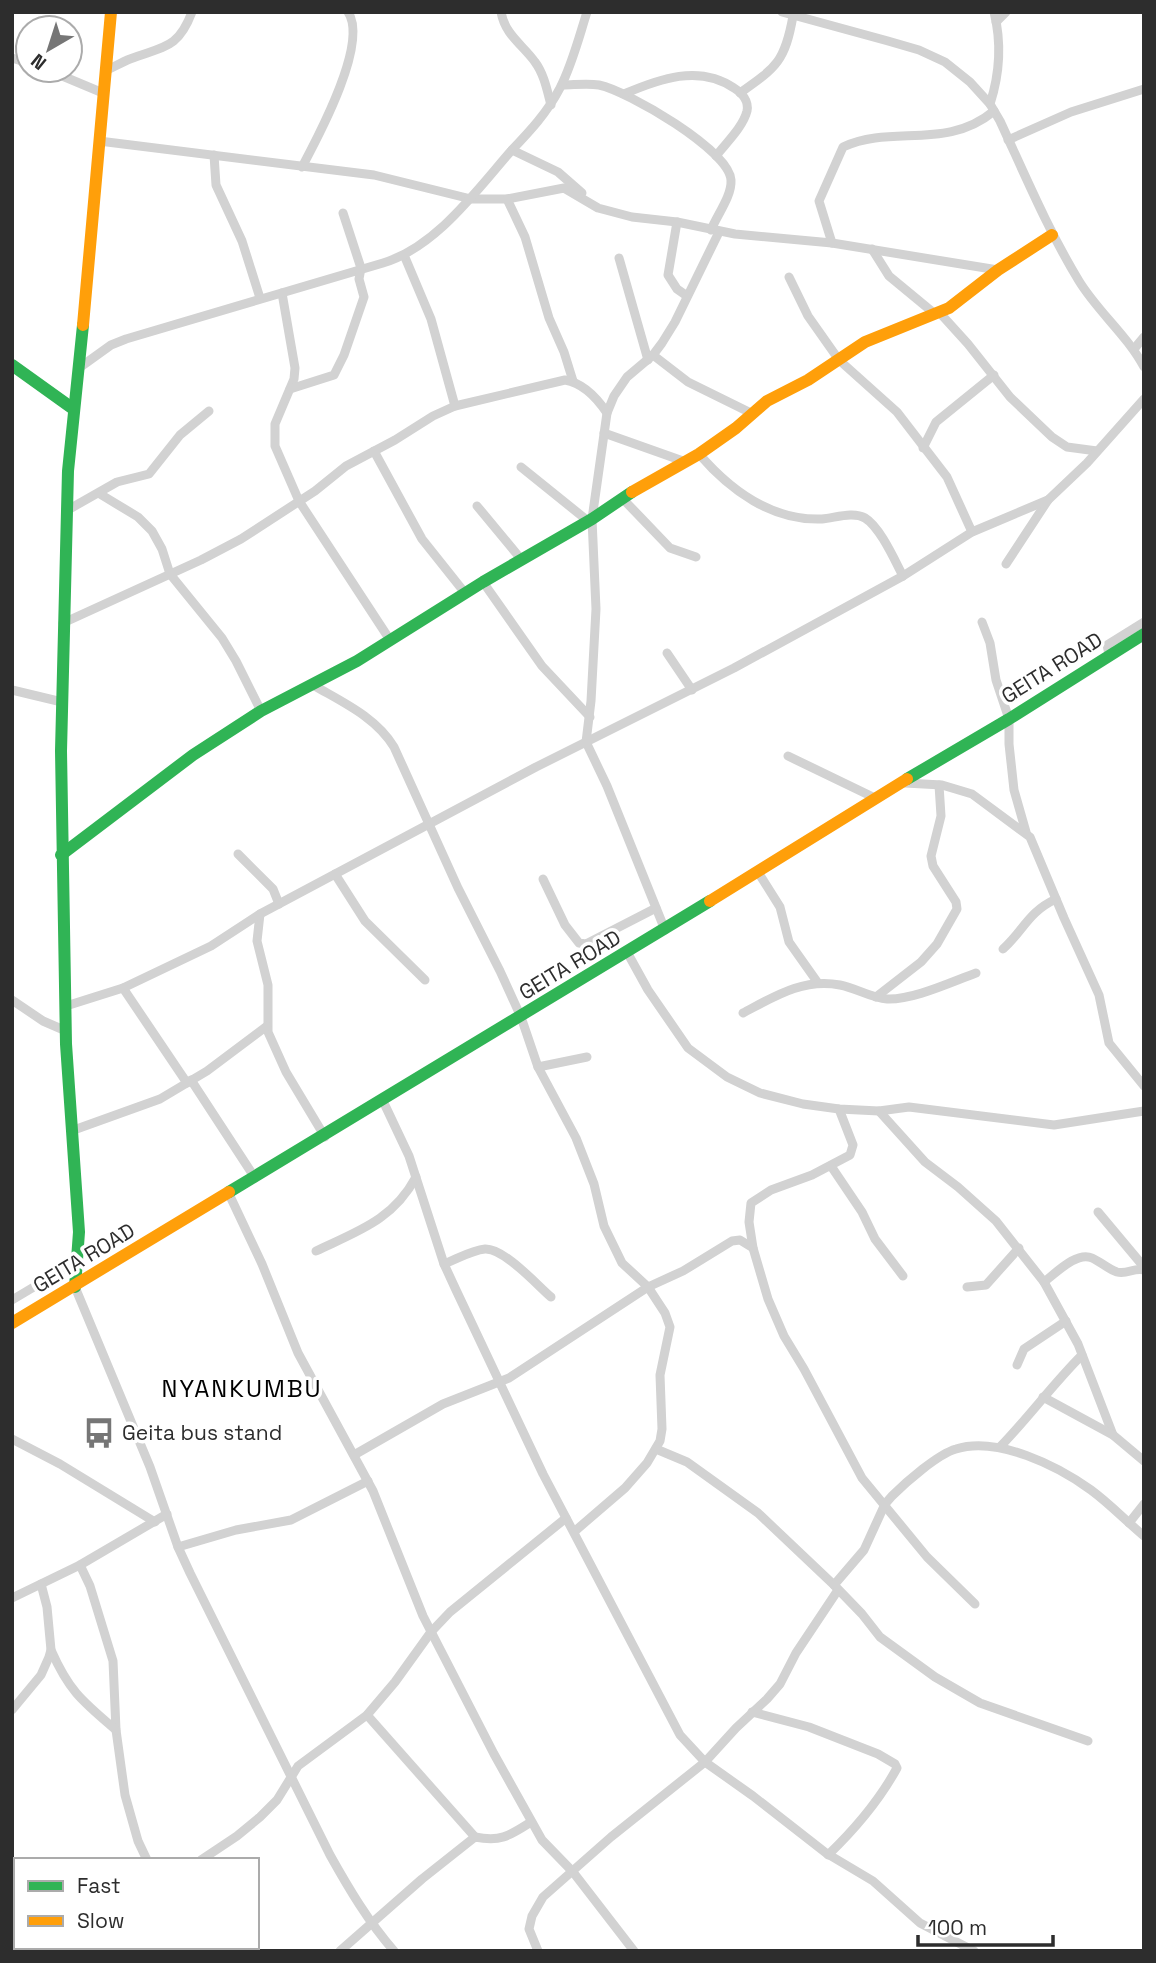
<svg xmlns="http://www.w3.org/2000/svg" width="1156" height="1963" font-family="'Space Grotesk',sans-serif">
<style>
.lines{fill:none;stroke-linecap:round;stroke-linejoin:round}
.street{stroke:#d2d2d2;stroke-width:9}
.fast{stroke:#30b455;stroke-width:12}
.slow{stroke:#ff9f0a;stroke-width:12}
.labels{text-anchor:middle;stroke-width:7;stroke-linejoin:round;paint-order:stroke}
.street-label{font-size:21px;fill:#2d2d2d;stroke:#fff}
.poi-label{font-size:21px;fill:#2d2d2d;stroke:#fff;text-anchor:start}
.quarter-label{font-size:24px;letter-spacing:2px;fill:#000;stroke:#fff}
</style>
<rect width="100%" height="100%" fill="#fff"/>
<g class="lines">
<g class="street">
<path d="M501 12C505 35 523 45 535 62 544 74 547 90 551 105"/>
<path d="M782 12 888 41 919 50 945 62 970 82 990 104 1000 121C1025 175 1048 230 1079 281 1098 312 1127 335 1144 367"/>
<polyline points="996,22 1006,12"/>
<polyline points="12,58 28,63"/>
<polyline points="48,70 103,93"/>
<path d="M105 71C114 67 122 62 130 59 164 46 178 49 192 12"/>
<path d="M562 85C574 85 587 83 599 85 628 91 729 150 731 180 732 196 717 215 711 230"/>
<path d="M740 93C777 67 785 61 793 16"/>
<path d="M624 94C659 79 699 64 734 88 742 93 749 101 747 111 743 127 726 143 716 156"/>
<path d="M990 104C1000 73 1002 44 994 12"/>
<polyline points="1008,140 1071,112 1144,89"/>
<polyline points="99,141 374,175 471,199 507,199 564,188 598,208 632,217 677,222 735,234 832,243 998,270"/>
<polyline points="512,150 558,172 582,193"/>
<polyline points="214,155 216,185 242,241 260,298"/>
<path d="M302 167C318 137 369 43 348 12"/>
<polyline points="507,199 525,237 549,318 564,352 573,381"/>
<polyline points="677,222 668,275 677,289 687,296"/>
<path d="M832 243 819 201 843 147C892 124 946 151 994 111"/>
<polyline points="872,249 889,276 935,314"/>
<polyline points="404,255 431,319 455,406"/>
<polyline points="619,258 648,360"/>
<polyline points="789,277 808,316 839,360 897,412 947,477 972,532"/>
<polyline points="282,293 295,368 294,379 275,424 275,446 299,501 390,640"/>
<polyline points="939,312 968,344 1010,397 1052,437 1067,447 1097,451"/>
<polyline points="1134,349 1144,337"/>
<polyline points="653,355 688,382 753,414"/>
<path d="M79 368 111 345 126 339 383 263C436 247 476 191 511 151 530 131 547 113 560 88 572 65 579 37 587 12"/>
<polyline points="290,389 334,375 344,355 364,297 359,279 361,268 343,213"/>
<polyline points="604,433 683,461"/>
<polyline points="923,448 936,422 994,375"/>
<polyline points="374,451 422,539 465,593"/>
<path d="M699 454C730 490 772 521 822 519 835 518 853 511 865 518 880 527 895 561 903 576"/>
<polyline points="521,467 588,521"/>
<polyline points="100,494 138,517 152,531 162,549 170,574 222,638 236,661 261,711"/>
<polyline points="622,498 670,548 696,557"/>
<polyline points="477,506 521,559"/>
<polyline points="66,511 117,482 149,474 180,435 209,411"/>
<polyline points="1006,564 1048,500 1087,463 1144,399"/>
<polyline points="483,582 542,666 590,717"/>
<polyline points="982,622 990,643 996,680 1009,719 1009,744 1014,790 1026,832"/>
<path d="M63 623 201 560 241 539 315 491 346 466 395 440 433 416 455 406 565 380C583 383 597 398 607 413"/>
<polyline points="667,653 692,690"/>
<polyline points="1109,654 1107,645 1144,622"/>
<path d="M313 685C342 702 376 717 394 747L458 888 500 971 521 1017 538 1067 576 1138 594 1184 604 1226 622 1263 648 1287 665 1313 670 1327 660 1375 662 1429 660 1441 647 1463 625 1488 575 1531"/>
<polyline points="12,690 62,702"/>
<polyline points="788,756 875,798"/>
<polyline points="905,783 942,785 972,794 1030,837 1064,918 1099,995 1109,1043 1144,1086"/>
<polyline points="238,854 273,889 279,904"/>
<polyline points="758,872 780,907 789,942 818,983"/>
<polyline points="335,874 365,921 425,980"/>
<polyline points="543,879 565,925 579,943 586,944 656,908"/>
<polyline points="260,914 257,941 268,985 268,1032 286,1072 325,1137"/>
<polyline points="665,930 607,786 586,742 591,701 596,609 592,519 607,413 614,396 627,377 653,355 662,343 675,322 719,232"/>
<path d="M1003 949C1024 930 1028 912 1056 899"/>
<polyline points="627,952 648,990 688,1048 727,1077 760,1093 803,1104 839,1109 879,1111 909,1107 1054,1125 1144,1111"/>
<polyline points="123,988 187,1083"/>
<polyline points="876,997 921,962 937,944 957,909 956,902 933,866 931,856 941,816 939,785"/>
<polyline points="12,1000 43,1021 66,1031"/>
<polyline points="66,1006 123,988 211,946 260,914 536,767 734,668 903,576 972,532 1048,500"/>
<path d="M743 1013C775 996 803 978 840 985 856 988 871 998 887 999 913 1000 951 982 976 973"/>
<polyline points="538,1067 587,1057"/>
<polyline points="191,1080 255,1178"/>
<polyline points="383,1101 409,1156 444,1264 456,1290 543,1474 680,1735 705,1762 753,1796 826,1853 873,1881 920,1923 974,1951"/>
<polyline points="839,1109 853,1145 850,1155 812,1175 771,1190 751,1203 749,1222 753,1248 768,1299 784,1336 804,1369 862,1478 927,1557 975,1604"/>
<polyline points="879,1111 925,1162 958,1187 996,1221 1044,1282 1078,1344 1113,1435"/>
<polyline points="71,1131 160,1099 207,1071 267,1026"/>
<polyline points="831,1166 862,1212 875,1239 903,1276"/>
<polyline points="229,1194 262,1264 298,1353 373,1491 423,1616 494,1754 542,1840 573,1872 634,1951"/>
<polyline points="1098,1212 1144,1267"/>
<path d="M316 1251C358 1231 393 1220 416 1177"/>
<path d="M444 1264C457 1259 472 1250 485 1249 504 1248 537 1285 551 1297"/>
<path d="M1044 1282C1056 1273 1077 1251 1092 1258 1101 1262 1108 1269 1117 1272 1127 1275 1134 1267 1144 1270"/>
<path d="M75 1287 150 1467 178 1547 190 1573 330 1855C349 1889 368 1921 394 1951"/>
<polyline points="967,1287 986,1285 1019,1248"/>
<polyline points="12,1300 79,1260"/>
<polyline points="1017,1365 1024,1349 1066,1321"/>
<polyline points="1043,1397 1113,1435 1144,1461"/>
<polyline points="12,1439 60,1464 155,1522"/>
<path d="M1000 1447C1029 1417 1053 1384 1082 1355"/>
<polyline points="656,1449 687,1462 758,1513 834,1585 862,1614 880,1637 935,1677 980,1703 1088,1741"/>
<polyline points="354,1455 443,1404 509,1378 648,1287 683,1271 732,1241 740,1240 753,1248"/>
<polyline points="1129,1523 1144,1504"/>
<polyline points="178,1547 236,1530 291,1520 368,1481"/>
<polyline points="80,1565 90,1586 113,1661 116,1730 125,1795 138,1841 147,1860"/>
<path d="M834 1585 864 1550 885 1504 892 1496C906 1482 938 1454 956 1449 998 1436 1058 1466 1091 1490 1110 1504 1126 1521 1144 1536"/>
<polyline points="12,1598 80,1565 167,1514"/>
<path d="M51 1650C69 1691 82 1701 116 1730"/>
<polyline points="12,1710 41,1675 49,1657 51,1650 47,1607 41,1584"/>
<path d="M752 1712 809 1727 878 1754 895 1764 897 1768C879 1801 855 1829 828 1855"/>
<polyline points="367,1715 475,1837"/>
<polyline points="201,1860 237,1836 260,1817 277,1800 298,1766 367,1715 395,1682 431,1632 450,1612 566,1518"/>
<polyline points="12,1884 16,1888"/>
<polyline points="12,1922 16,1919"/>
<polyline points="72,1947 76,1951"/>
<polyline points="216,1947 218,1951"/>
<polyline points="60,1951 65,1947"/>
<path d="M340 1951 422 1879 475 1837C501 1842 509 1836 531 1822"/>
<polyline points="538,1951 529,1929 532,1916 543,1897 611,1837 705,1762 736,1728 767,1699 780,1684 796,1653 838,1590"/>
</g>
<g class="fast">
<polyline points="12,365 72,408"/>
<polyline points="907,779 1009,719 1144,634"/>
<polyline points="61,855 193,755 261,711 357,661 483,582 592,519 632,492"/>
<polyline points="229,1192 710,901"/>
<polyline points="75,1287 79,1232 66,1044 61,751 68,471 83,325"/>
</g>
<g class="slow">
<polyline points="83,325 111,12"/>
<polyline points="632,492 699,454 736,428 767,401 808,380 865,342 949,308 998,270 1052,235"/>
<polyline points="710,901 907,779"/>
<polyline points="12,1323 229,1192"/>
</g>
</g>
<defs>
<symbol id="bus-bare" viewBox="-9 -9 18 18"><path d="M-5-6H5V4H4V6H2V4H-2V6H-4V4H-5ZM-3.5-4V0h7V-4ZM-3.5 1.2v1.5H-2V1.2ZM2 1.2v1.5H3.5V1.2Z" fill="#767676" stroke="#fff" stroke-width="2.5" paint-order="stroke"/></symbol>
</defs>
<g fill-rule="evenodd">
<use href="#bus-bare" x="77" y="1411" width="44" height="44"/>
</g>
<g class="labels">
<g class="street-label">
<text transform="translate(1052 668) rotate(-32)" y="7">GEITA ROAD</text>
<text transform="translate(570 965) rotate(-31)" y="7">GEITA ROAD</text>
<text transform="translate(84 1258) rotate(-31)" y="7">GEITA ROAD</text>
</g>
<g class="poi-label">
<text x="122" y="1440">Geita bus stand</text>
</g>
<g class="quarter-label">
<text x="242" y="1397">NYANKUMBU</text>
</g>
</g>
<rect width="1156" height="1963" fill="none" stroke="#2d2d2d" stroke-width="28"/>
<rect x="14" y="1858" width="245" height="91" fill="#ffffff" stroke="#ababab" stroke-width="2"/>
<rect x="28" y="1881" width="35" height="10" fill="#30b455" stroke="#ababab" stroke-width="2"/>
<text x="77" y="1893" font-size="21" fill="#2d2d2d">Fast</text>
<rect x="28" y="1916" width="35" height="10" fill="#ff9f0a" stroke="#ababab" stroke-width="2"/>
<text x="77" y="1928" font-size="21" fill="#2d2d2d">Slow</text>
<g transform="translate(49 49) rotate(219)"><circle r="33" fill="#ffffff" stroke="#ababab" stroke-width="2"/>
<path d="M0-5L12 26L0 18L-12 26Z" fill="#767676"/>
<text y="-10" font-size="19" font-weight="bold" text-anchor="middle" fill="#2d2d2d">N</text>
</g>
<path d="M918 1935v10h135v-10" fill="none" stroke="#2d2d2d" stroke-width="3.5"/>
<text x="928" y="1935" font-size="21" fill="#2d2d2d" stroke="#ffffff" stroke-width="5" paint-order="stroke">100 m</text>
</svg>
